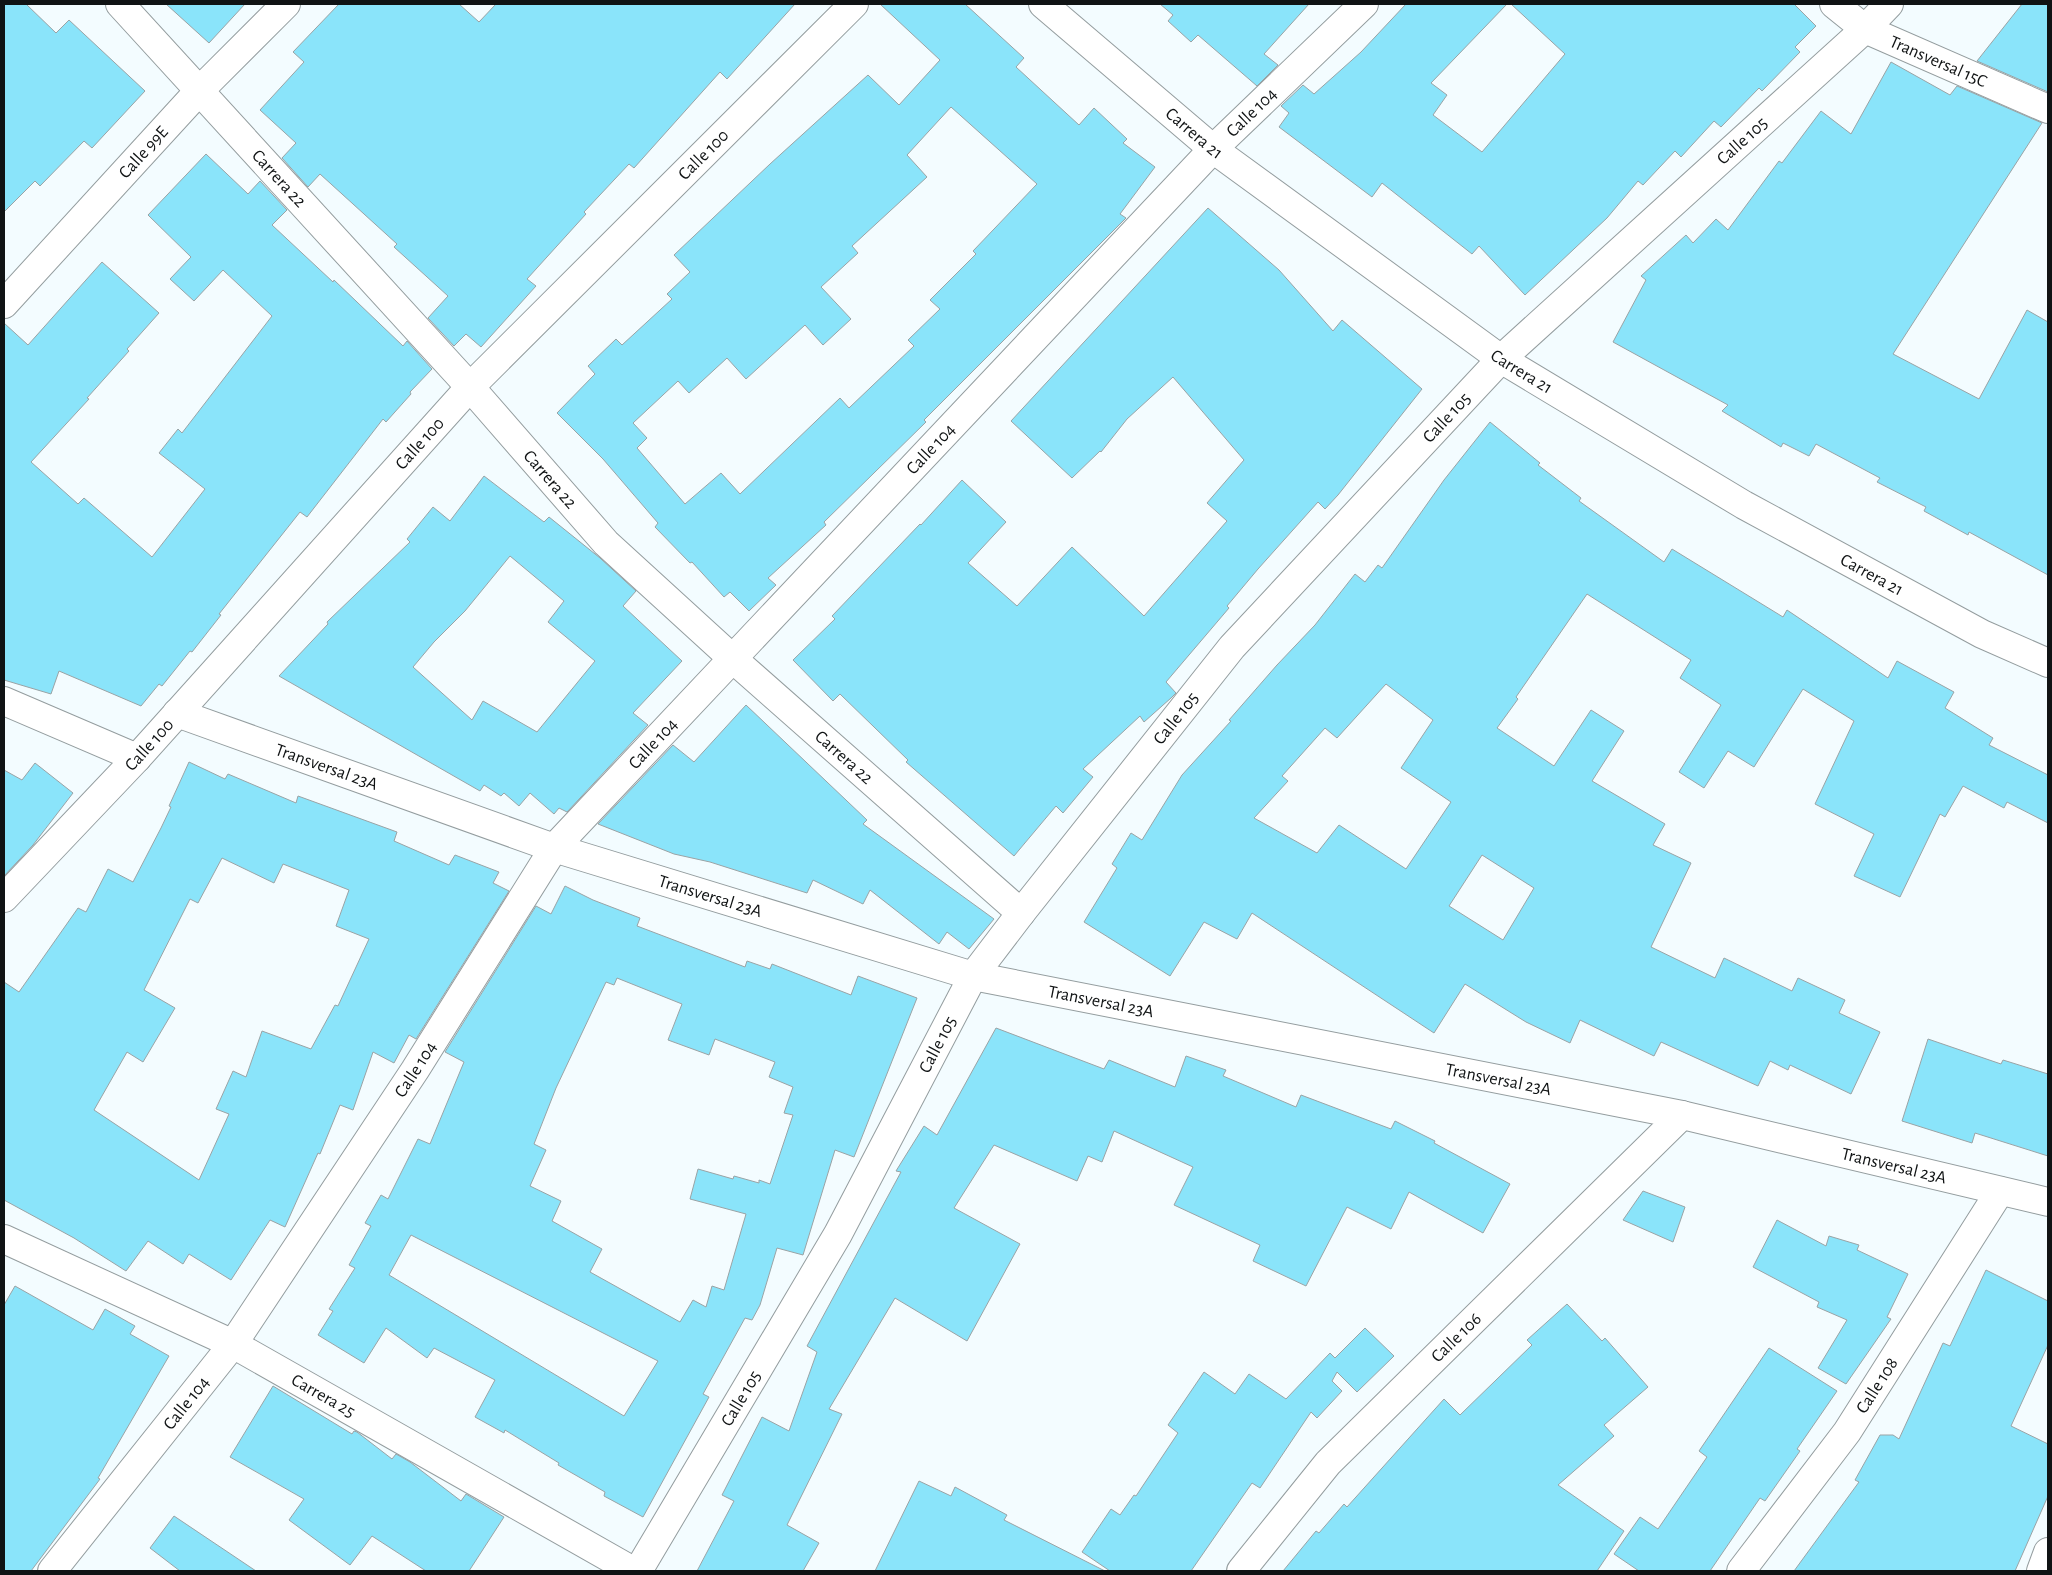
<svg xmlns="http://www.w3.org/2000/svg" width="2052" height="1575" font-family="'Alegreya Sans',sans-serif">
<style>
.building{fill:#8ae4fa;stroke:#9aa3a5;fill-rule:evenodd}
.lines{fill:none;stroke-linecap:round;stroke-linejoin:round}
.street-casing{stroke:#949d9f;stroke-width:30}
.secondary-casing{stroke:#949d9f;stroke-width:30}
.street{stroke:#fff;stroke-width:28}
.secondary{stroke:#fff;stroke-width:28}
.labels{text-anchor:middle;stroke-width:5;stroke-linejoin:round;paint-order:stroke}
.street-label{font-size:18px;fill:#101314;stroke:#f3fcff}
</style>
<rect width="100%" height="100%" fill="#f3fcff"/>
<g class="building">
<polygon points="4,4 26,4 56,33 69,20 145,91 92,148 84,141 40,186 35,181 4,212"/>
<polygon points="166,4 245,4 209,43"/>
<polygon points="339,4 459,4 479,22 496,4 795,4 727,79 720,72 634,168 629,164 584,212 586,214 527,279 536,286 481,347 466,334 454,346 428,318 448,296 394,247 397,244 320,174 308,187 282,158 296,143 260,110 304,62 293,52"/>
<path d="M880 4H965L1024 58 1016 67 1079 125 1094 108 1127 139 1123 143 1155 167 1120 214 1126 218 924 420 926 422 824 522 826 525 768 578 776 585 749 611 730 592 724 597 692 562 690 563 655 527 658 523 603 459 557 413 595 374 588 366 616 339 622 345 672 299 667 294 690 272 674 255 770 164 868 75 899 105 940 60ZM951 107 1037 184 973 251 976 254 930 300 940 309 908 340 914 346 849 408 840 398 740 494 721 473 685 504 637 448 647 438 633 423 678 381 689 393 727 358 746 379 805 325 823 345 851 319 821 287 858 253 852 246 927 177 907 155Z"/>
<polygon points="1160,4 1309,4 1264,54 1278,65 1257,86 1198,35 1191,42 1168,21 1173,15"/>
<polygon points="1406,4 1507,4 1431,83 1447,95 1433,115 1482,152 1565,54 1511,4 1794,4 1816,26 1795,47 1800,52 1762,91 1759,88 1721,127 1714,121 1681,157 1675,151 1643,185 1638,181 1607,218 1525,295 1479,246 1472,254 1382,183 1372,197 1279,127 1289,113 1281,106 1303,85 1314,94 1361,52"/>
<polygon points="2022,4 2048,4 2048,92 1977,61"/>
<polygon points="1891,62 1950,95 1957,86 2042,123 1893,354 1979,399 2027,310 2048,322 2048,575 1969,532 1968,535 1924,511 1926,507 1877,482 1880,478 1816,444 1809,456 1783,443 1781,447 1722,411 1728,405 1613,342 1646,280 1641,276 1686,235 1693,243 1716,219 1728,230 1779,161 1782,163 1821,111 1851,134"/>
<polygon points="206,154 248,194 260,181 287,210 272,225 333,282 334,280 403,346 407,341 432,369 410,392 411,394 386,422 383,419 307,517 300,512 219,614 221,615 192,652 190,651 162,686 159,684 141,706 59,671 51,694 4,680 4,323 28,345 102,262 159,313 127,349 129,351 87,398 89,399 31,462 78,504 84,498 152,557 205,489 159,453 178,429 182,433 272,316 223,270 194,301 170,279 191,257 148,215"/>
<polygon points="1208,208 1279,270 1333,331 1342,320 1422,389 1338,495 1325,509 1318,502 1258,569 1227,606 1229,608 1166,682 1176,693 1171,698 1144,722 1140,716 1083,769 1093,777 1063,813 1056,806 1014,856 906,762 908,760 840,694 833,701 793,660 835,619 832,616 920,524 921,525 962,480 1006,522 968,563 1017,606 1072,547 1144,616 1227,521 1207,503 1244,460 1173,377 1127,419 1101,452 1100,451 1072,478 1011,421"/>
<path d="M1490 422 1540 463 1538 465 1581 498 1579 501 1664 562 1672 549 1783 617 1787 610 1888 678 1897 661 1954 692 1945 708 1993 738 1989 745 2048 775V823L2007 802 2004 808 1963 786 1945 817 1940 814 1900 897 1854 876 1874 834 1815 804 1854 721 1803 689 1754 767 1728 751 1704 788 1679 772 1721 705 1680 678 1691 660 1587 594 1516 697 1518 699 1497 728 1554 766 1591 710 1624 731 1592 781 1665 824 1653 845 1691 863 1651 947 1715 978 1724 958 1792 991 1798 978 1845 1000 1839 1013 1880 1032 1851 1094 1790 1065 1788 1070 1770 1061 1758 1086 1661 1042 1654 1056 1580 1020 1570 1043 1526 1022 1465 984 1434 1033 1252 913 1237 939 1204 922 1170 976 1084 922 1117 868 1112 864 1131 833 1142 840 1182 775 1231 721 1229 720 1277 665 1315 625 1355 574 1365 582 1378 565 1382 568 1444 480ZM1386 684 1433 720 1401 768 1451 802 1406 869 1339 825 1317 853 1254 818 1288 781 1282 776 1325 728 1337 738ZM1482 855 1534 888 1503 940 1449 906Z"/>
<path d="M484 476 544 522 549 517 600 558 636 591 623 606 682 661 633 713 648 725 567 812 559 808 554 814 530 793 519 806 504 793 501 796 484 785 480 791 279 676 328 624 327 622 410 542 407 539 433 507 450 521ZM510 556 564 601 548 622 595 661 537 732 483 701 472 720 413 667 434 642 465 611Z"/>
<polygon points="746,705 867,820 863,824 994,919 969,949 947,932 939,944 870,890 863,904 813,880 807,893 710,862 674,854 598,824 673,745 694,762"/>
<path d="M189 762 225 779 228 774 296 803 298 796 397 832 394 841 449 865 455 855 499 872 493 883 509 891 416 1039 409 1035 394 1063 373 1052 353 1110 340 1105 320 1154 318 1153 285 1227 270 1220 231 1280 189 1254 183 1264 148 1241 126 1271 74 1238 4 1200V982L19 992 78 908 86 912 108 869 133 882 161 828 171 807 169 806ZM222 858 274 883 283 864 349 890 336 926 369 939 338 1006 335 1005 311 1049 262 1031 246 1077 233 1071 216 1109 229 1114 199 1180 94 1110 127 1052 143 1062 175 1008 144 990 190 899 198 903Z"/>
<polygon points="35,763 73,793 33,845 4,876 4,770 22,780"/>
<path d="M565 886 593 900 640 918 637 926 745 967 747 961 770 969 772 964 851 995 858 976 917 998 854 1157 835 1150 803 1255 777 1248 760 1305 752 1320 745 1318 703 1394 709 1397 643 1517 604 1496 605 1492 558 1465 559 1463 505 1430 504 1433 475 1417 495 1380 434 1348 427 1358 386 1328 364 1363 318 1335 333 1311 329 1309 355 1268 349 1265 371 1226 365 1223 381 1195 388 1199 418 1139 430 1144 464 1062 445 1052 536 906 551 914ZM617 978 682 1004 668 1040 709 1055 715 1039 775 1062 769 1077 793 1087 784 1113 793 1115 770 1184 759 1180V1183L734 1176 733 1179 698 1169 690 1199 746 1214 724 1290 712 1286 706 1307 693 1300 680 1322 590 1272 602 1249 552 1221 561 1201 530 1186 546 1150 534 1144 556 1088 606 982 614 985ZM411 1235 658 1361 624 1416 389 1275Z"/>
<polygon points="996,1028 1104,1069 1109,1060 1175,1087 1186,1056 1226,1070 1223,1076 1296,1107 1301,1095 1391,1129 1395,1121 1435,1141 1434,1143 1510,1184 1483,1233 1409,1192 1391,1229 1347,1207 1306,1286 1253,1261 1260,1245 1174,1205 1193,1167 1114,1131 1102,1162 1088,1156 1077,1181 994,1145 954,1208 1020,1244 967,1341 895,1298 829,1409 842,1414 787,1525 819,1543 803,1571 697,1571 734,1501 722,1495 762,1417 789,1431 817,1352 807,1346 901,1172 896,1171 924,1126 937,1135"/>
<polygon points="1928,1039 2001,1064 2003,1060 2048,1074 2048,1156 1975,1133 1972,1143 1902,1121"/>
<polygon points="1643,1191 1685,1207 1673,1242 1623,1220"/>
<polygon points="1777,1220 1826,1246 1829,1236 1859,1245 1857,1250 1908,1274 1887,1317 1891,1319 1846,1384 1818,1368 1847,1320 1817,1307 1819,1302 1753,1267"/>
<polygon points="1986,1270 2048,1301 2048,1345 2011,1426 2048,1444 2048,1496 2015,1571 1794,1571 1859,1482 1855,1480 1880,1435 1893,1435 1899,1439 1943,1343 1950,1346"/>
<polygon points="15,1286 93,1330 105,1309 135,1326 130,1334 169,1356 98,1478 100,1479 31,1571 4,1571 4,1305"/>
<polygon points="1567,1304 1602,1341 1605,1338 1648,1387 1604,1425 1614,1436 1558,1485 1624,1531 1597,1571 1283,1571 1316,1531 1319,1533 1344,1504 1347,1507 1444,1399 1460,1415 1532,1345 1527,1340"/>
<polygon points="1365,1328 1394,1356 1357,1392 1337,1372 1332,1381 1342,1391 1317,1418 1311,1412 1260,1488 1252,1483 1191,1571 1110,1571 1082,1552 1111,1509 1120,1515 1134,1495 1136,1496 1178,1433 1168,1425 1204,1372 1235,1394 1249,1374 1286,1399 1330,1353 1335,1358"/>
<polygon points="1769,1348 1837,1391 1797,1449 1800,1451 1765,1501 1760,1498 1710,1571 1639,1571 1614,1554 1640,1517 1658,1529 1707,1457 1699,1451"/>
<polygon points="273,1386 352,1434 354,1431 357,1432 392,1459 396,1454 410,1462 461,1501 466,1494 504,1517 469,1571 426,1571 372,1536 350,1565 289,1520 304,1499 230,1457"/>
<polygon points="919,1481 951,1496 955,1487 1007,1515 1004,1520 1105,1571 875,1571"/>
<polygon points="174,1516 256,1571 180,1571 150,1548"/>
</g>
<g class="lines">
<defs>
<g id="street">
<path id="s1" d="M120 4 470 387 606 543 733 659 1021 913"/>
<path id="s2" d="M1834 4 1865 29 2048 109"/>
<path id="s3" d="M4 304 199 91 286 4"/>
<polyline points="4,701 137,758"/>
<path id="s4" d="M177 713 554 848 973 976 1682 1115 2048 1202"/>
<path id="s5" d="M4 1239 233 1344 633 1571"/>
<path id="s6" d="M52 1571 233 1344 415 1070 554 848 1213 149 1364 4"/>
<path id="s7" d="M638 1571 838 1234 973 976 1021 913 1232 647 1501 359 1865 29 1889 4"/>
<path id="s8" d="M1241 1571 1328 1463 1682 1115"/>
<path id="s9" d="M1741 1571 1847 1432 2000 1191"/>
<polyline points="2041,1571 2048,1552"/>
</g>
<g id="secondary">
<path id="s10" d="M1043 4 1213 149 1501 359 1744 505 1982 634 2048 663"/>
<path id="s11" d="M4 898 137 758 470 387 854 4"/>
</g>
</defs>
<use href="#street" class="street-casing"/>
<use href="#secondary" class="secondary-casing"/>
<use href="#street" class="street"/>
<use href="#secondary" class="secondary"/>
</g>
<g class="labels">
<g class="street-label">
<text dy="6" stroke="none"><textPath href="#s2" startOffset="120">Transversal 15C</textPath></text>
<text dy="6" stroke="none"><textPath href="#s6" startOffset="1895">Calle 104</textPath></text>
<text dy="6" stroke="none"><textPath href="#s10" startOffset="199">Carrera 21</textPath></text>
<text dy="6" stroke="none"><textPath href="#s7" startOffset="1821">Calle 105</textPath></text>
<text dy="6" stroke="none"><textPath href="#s3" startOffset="206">Calle 99E</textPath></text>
<text dy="6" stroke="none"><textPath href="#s11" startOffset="1021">Calle 100</textPath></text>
<text dy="6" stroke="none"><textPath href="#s1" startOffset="236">Carrera 22</textPath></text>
<text dy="6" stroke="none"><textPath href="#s10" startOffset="604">Carrera 21</textPath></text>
<text dy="6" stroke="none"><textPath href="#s7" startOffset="1416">Calle 105</textPath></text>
<text dy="6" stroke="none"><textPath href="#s11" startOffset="616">Calle 100</textPath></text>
<text dy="6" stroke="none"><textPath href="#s6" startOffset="1430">Calle 104</textPath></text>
<text dy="6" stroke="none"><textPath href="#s1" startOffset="641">Carrera 22</textPath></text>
<text dy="6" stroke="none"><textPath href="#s10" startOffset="1009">Carrera 21</textPath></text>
<text dy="6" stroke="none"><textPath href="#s7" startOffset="1011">Calle 105</textPath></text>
<text dy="6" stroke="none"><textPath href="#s6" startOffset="1025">Calle 104</textPath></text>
<text dy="6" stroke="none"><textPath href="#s11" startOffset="211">Calle 100</textPath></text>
<text dy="6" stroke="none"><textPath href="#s1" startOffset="1046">Carrera 22</textPath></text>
<text dy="6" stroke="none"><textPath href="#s4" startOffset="159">Transversal 23A</textPath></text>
<text dy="6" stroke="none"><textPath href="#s4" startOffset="564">Transversal 23A</textPath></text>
<text dy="6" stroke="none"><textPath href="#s4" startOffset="969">Transversal 23A</textPath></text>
<text dy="6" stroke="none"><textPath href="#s7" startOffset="606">Calle 105</textPath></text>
<text dy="6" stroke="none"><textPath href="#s6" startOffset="620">Calle 104</textPath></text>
<text dy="6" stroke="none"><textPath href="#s4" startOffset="1374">Transversal 23A</textPath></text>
<text dy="6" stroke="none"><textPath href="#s4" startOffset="1779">Transversal 23A</textPath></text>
<text dy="6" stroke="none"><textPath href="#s8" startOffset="318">Calle 106</textPath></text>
<text dy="6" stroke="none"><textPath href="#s9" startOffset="230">Calle 108</textPath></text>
<text dy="6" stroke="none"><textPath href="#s5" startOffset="356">Carrera 25</textPath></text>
<text dy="6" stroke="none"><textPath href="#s7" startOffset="201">Calle 105</textPath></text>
<text dy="6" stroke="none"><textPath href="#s6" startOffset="215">Calle 104</textPath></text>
</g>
</g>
<rect width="2052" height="1575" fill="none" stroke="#101314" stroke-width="10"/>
</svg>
